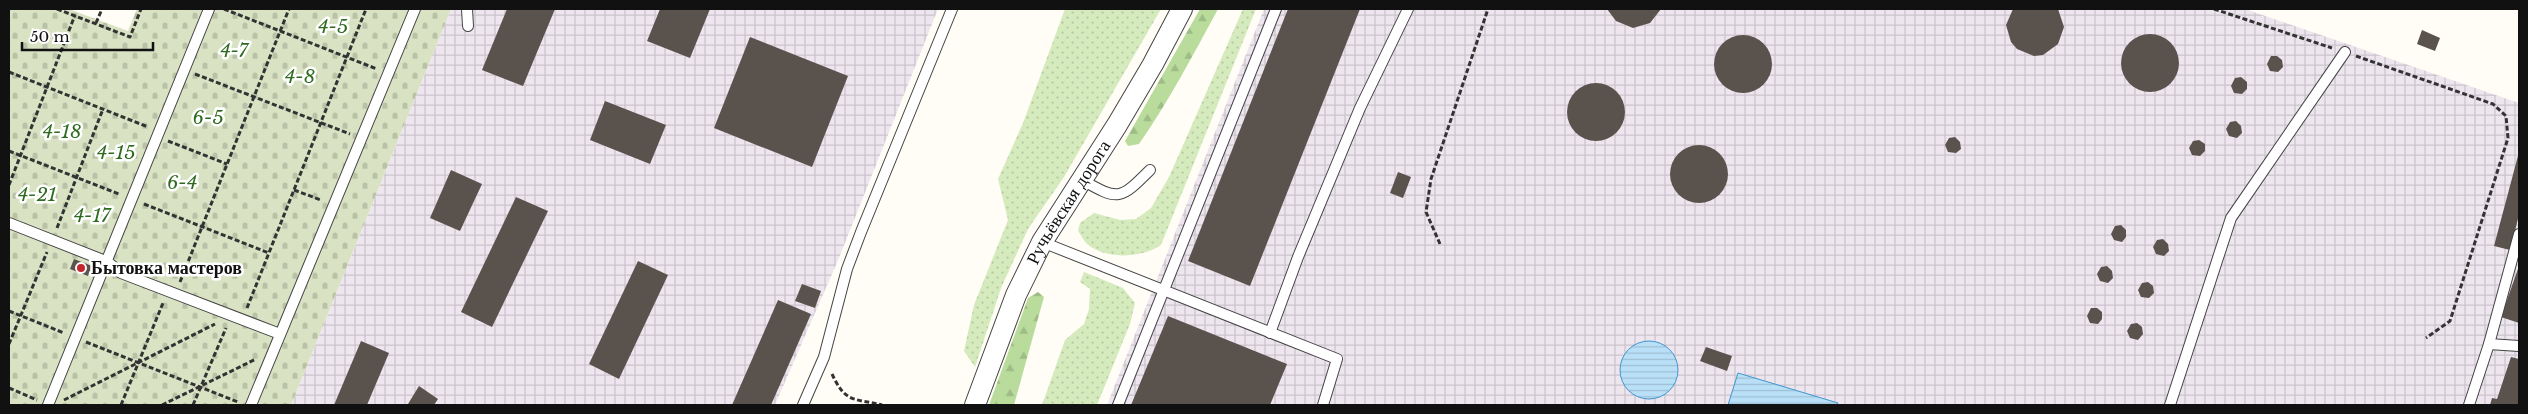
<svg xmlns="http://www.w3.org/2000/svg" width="2528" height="414" font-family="'Libre Baskerville',serif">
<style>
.industrial{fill:url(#industrial-grid)}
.grass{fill:url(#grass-dots)}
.forest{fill:url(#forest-firs)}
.cemetery{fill:url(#cemetery-stones)}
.water{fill:url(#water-rules);stroke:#3f96cf}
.building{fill:#5a524d}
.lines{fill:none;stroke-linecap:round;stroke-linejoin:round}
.lane-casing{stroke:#444;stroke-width:12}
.street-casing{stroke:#444;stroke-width:22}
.path{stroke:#333;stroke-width:3;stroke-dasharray:5 2.5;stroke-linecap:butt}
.lane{stroke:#fff;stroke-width:10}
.street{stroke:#fff;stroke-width:20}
.poi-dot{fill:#c4262e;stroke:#fff;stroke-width:2}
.labels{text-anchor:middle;stroke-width:5;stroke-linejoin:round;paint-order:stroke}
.park-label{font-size:18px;font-style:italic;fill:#2f6b1f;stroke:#fff}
.street-label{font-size:18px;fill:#111;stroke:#fff}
.poi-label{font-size:18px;font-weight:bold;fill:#111;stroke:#fff;text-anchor:start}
</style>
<defs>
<pattern id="industrial-grid" width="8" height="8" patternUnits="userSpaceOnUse" patternTransform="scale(1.25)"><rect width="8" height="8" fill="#eee6ef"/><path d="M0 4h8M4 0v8" fill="none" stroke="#cbc4cc"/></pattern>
<pattern id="grass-dots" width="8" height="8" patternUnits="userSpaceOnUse" patternTransform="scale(1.25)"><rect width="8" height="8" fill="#d5ebbd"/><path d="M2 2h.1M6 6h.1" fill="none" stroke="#b6c8a1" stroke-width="1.8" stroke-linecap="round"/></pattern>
<pattern id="forest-firs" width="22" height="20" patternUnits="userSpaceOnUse" patternTransform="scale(1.25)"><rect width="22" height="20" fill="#b9dc9c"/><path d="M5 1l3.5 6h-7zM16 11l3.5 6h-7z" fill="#9ebc85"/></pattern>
<pattern id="cemetery-stones" width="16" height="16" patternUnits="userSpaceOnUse" patternTransform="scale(1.25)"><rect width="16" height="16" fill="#d9e3c4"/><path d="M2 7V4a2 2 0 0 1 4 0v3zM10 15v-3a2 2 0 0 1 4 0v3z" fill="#b9c2a7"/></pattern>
<pattern id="water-rules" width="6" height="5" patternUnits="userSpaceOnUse" patternTransform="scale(1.25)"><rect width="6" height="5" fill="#b9e0f7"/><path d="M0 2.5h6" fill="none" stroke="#9ebfd3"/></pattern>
</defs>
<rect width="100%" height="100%" fill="#fffdf5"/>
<g class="industrial">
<polygon points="451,9 938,9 839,258 775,405 291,405"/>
<polygon points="1264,9 2245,9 2519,103 2519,405 1107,405"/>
</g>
<g class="grass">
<polygon points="1065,9 1161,9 1064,177 1028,229 1001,288 975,367 964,351 974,305 1008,220 998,179 1023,123"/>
<path d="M1243 9H1256L1161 245C1142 258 1106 260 1087 244 1084 241 1081 235 1078 231L1080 223 1094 213 1120 220 1136 219 1151 208 1169 177Z"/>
<polygon points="1084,272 1123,288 1135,303 1130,324 1097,405 1042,405 1065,340 1084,324 1089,309 1090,289 1080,282"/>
</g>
<g class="forest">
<path d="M1200 9H1218C1193 55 1169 101 1139 144L1128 146 1125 141Z"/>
<polygon points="1038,292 1044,297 1014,405 989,405 1028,298"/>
</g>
<polygon class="cemetery" points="9,9 69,9 128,31 137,9 451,9 291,405 9,405"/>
<g class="water">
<circle cx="1649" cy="370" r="29"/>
<polygon points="1738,373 1838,403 1837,405 1728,405"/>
</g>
<g class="building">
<polygon points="507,9 555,9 523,86 482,70"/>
<polygon points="660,9 710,9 690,58 647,41"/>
<polygon points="1288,9 1360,9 1250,286 1188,261"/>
<polygon points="1607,9 1661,9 1650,23 1633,28 1616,21"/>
<polygon points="2013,9 2058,9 2064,27 2058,44 2043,55 2034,56 2017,49 2011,42 2006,25"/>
<polygon points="2422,30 2440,38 2435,51 2417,44"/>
<circle cx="2150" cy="63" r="29"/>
<circle cx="1743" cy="64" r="29"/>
<polygon points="750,37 848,76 812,167 714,128"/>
<polygon points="2271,56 2277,56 2282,60 2283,67 2278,72 2270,71 2267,64"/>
<polygon points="2241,77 2247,82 2247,89 2242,94 2234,93 2231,86 2235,78"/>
<circle cx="1596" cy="112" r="29"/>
<polygon points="605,101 666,125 650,164 590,140"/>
<polygon points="2236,121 2241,126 2242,133 2237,138 2229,136 2226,129 2230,122"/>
<polygon points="1955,137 1960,142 1961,149 1956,153 1948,152 1945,145 1949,138"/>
<polygon points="2199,140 2205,144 2205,151 2200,156 2192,155 2189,148 2193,141"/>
<circle cx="1699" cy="174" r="29"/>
<polygon points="2519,152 2519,215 2510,250 2494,246"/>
<polygon points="451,170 482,184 460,231 430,218"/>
<polygon points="1398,172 1411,177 1403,198 1390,193"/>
<polygon points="516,197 548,211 492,327 461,312"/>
<polygon points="2121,225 2126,230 2126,237 2122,242 2114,240 2111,234 2115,226"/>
<polygon points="2163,239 2168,244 2169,251 2164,256 2156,254 2153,247 2157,240"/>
<polygon points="74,259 92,266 88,276 70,269"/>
<polygon points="638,261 668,275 619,379 589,364"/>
<polygon points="2107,266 2112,271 2113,278 2108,283 2100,281 2097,274 2101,267"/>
<polygon points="2519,266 2519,323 2501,317"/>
<polygon points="2148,282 2153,286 2154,293 2149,298 2141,297 2138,290 2142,283"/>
<polygon points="802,284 821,291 815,308 795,301"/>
<polygon points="778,300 811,314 771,405 732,405"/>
<polygon points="2091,308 2097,308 2102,312 2102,319 2098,324 2090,323 2087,316"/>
<polygon points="1168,316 1287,364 1270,405 1131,405"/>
<polygon points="2137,323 2142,327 2143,334 2138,340 2130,338 2127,331 2131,324"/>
<polygon points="361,341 389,353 367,405 334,405"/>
<polygon points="1706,347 1732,356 1727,371 1700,361"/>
<polygon points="2511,357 2519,359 2519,405 2490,405 2492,398 2497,399"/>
<polygon points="419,386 438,399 434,405 408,404"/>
</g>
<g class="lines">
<defs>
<g id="lane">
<polyline points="467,9 468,26"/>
<path d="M1082 180C1119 201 1120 200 1150 170"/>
<polyline points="9,223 108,262 121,273 280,334"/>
<polyline points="1042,242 1337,359 1323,405"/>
<polyline points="1270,333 1298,257 1360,108 1408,9"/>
<polyline points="2489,344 2519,346"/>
<polyline points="48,405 209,9"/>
<polyline points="251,405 415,9"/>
<polyline points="803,405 824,357 847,269 861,232 952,9"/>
<polyline points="1118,405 1276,9"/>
<polyline points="2170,405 2231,218 2345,52"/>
<polyline points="2469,405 2489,344 2519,234"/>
</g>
<g id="street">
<path id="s1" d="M975 405 1016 295 1042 242 1117 125 1153 64 1182 9"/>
</g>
</defs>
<use href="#lane" class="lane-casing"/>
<use href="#street" class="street-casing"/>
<g class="path">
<polyline points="57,9 130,37 141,9"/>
<polyline points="224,9 377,69"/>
<polyline points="2214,9 2332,48"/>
<polyline points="96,23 102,9"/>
<polyline points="2356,56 2493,104 2506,116 2508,138 2450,321 2426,338"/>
<polyline points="9,72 148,127"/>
<polyline points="195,74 350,134"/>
<polyline points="168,141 227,164"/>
<polyline points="9,151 119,194"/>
<polyline points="9,185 75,15"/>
<polyline points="294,190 321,200"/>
<polyline points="144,204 269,253"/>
<polyline points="57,228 103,109"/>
<polyline points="1440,244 1426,212 1431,179 1488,9"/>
<polyline points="180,282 289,9"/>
<polyline points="247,308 366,9"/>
<polyline points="9,311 64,333"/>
<polyline points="86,342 238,402"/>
<polyline points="9,344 47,252"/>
<path d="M832 374C846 404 854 398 882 405"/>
<polyline points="9,388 37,400"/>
<polyline points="64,400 215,324"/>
<polyline points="121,405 163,303"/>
<polyline points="162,405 256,359"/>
<polyline points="193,405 226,328"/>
</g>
<use href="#lane" class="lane"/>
<use href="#street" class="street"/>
</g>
<circle class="poi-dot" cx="81" cy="268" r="5"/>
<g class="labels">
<g class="park-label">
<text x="333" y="33">4-5</text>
<text x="234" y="57">4-7</text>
<text x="300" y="83">4-8</text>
<text x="208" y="124">6-5</text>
<text x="62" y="138">4-18</text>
<text x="116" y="159">4-15</text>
<text x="182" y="189">6-4</text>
<text x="37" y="201">4-21</text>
<text x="92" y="222">4-17</text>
</g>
<g class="street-label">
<text dy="6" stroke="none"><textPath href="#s1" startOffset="224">Ручьёвская дорога</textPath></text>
</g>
<g class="poi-label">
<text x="91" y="274">Бытовка мастеров</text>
</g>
</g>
<rect width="2528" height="414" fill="none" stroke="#111111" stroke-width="20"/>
<path d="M22 42v8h131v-8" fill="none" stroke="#111111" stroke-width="2.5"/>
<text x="30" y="42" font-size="15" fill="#111111" stroke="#ffffff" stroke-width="4" paint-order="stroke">50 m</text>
</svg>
